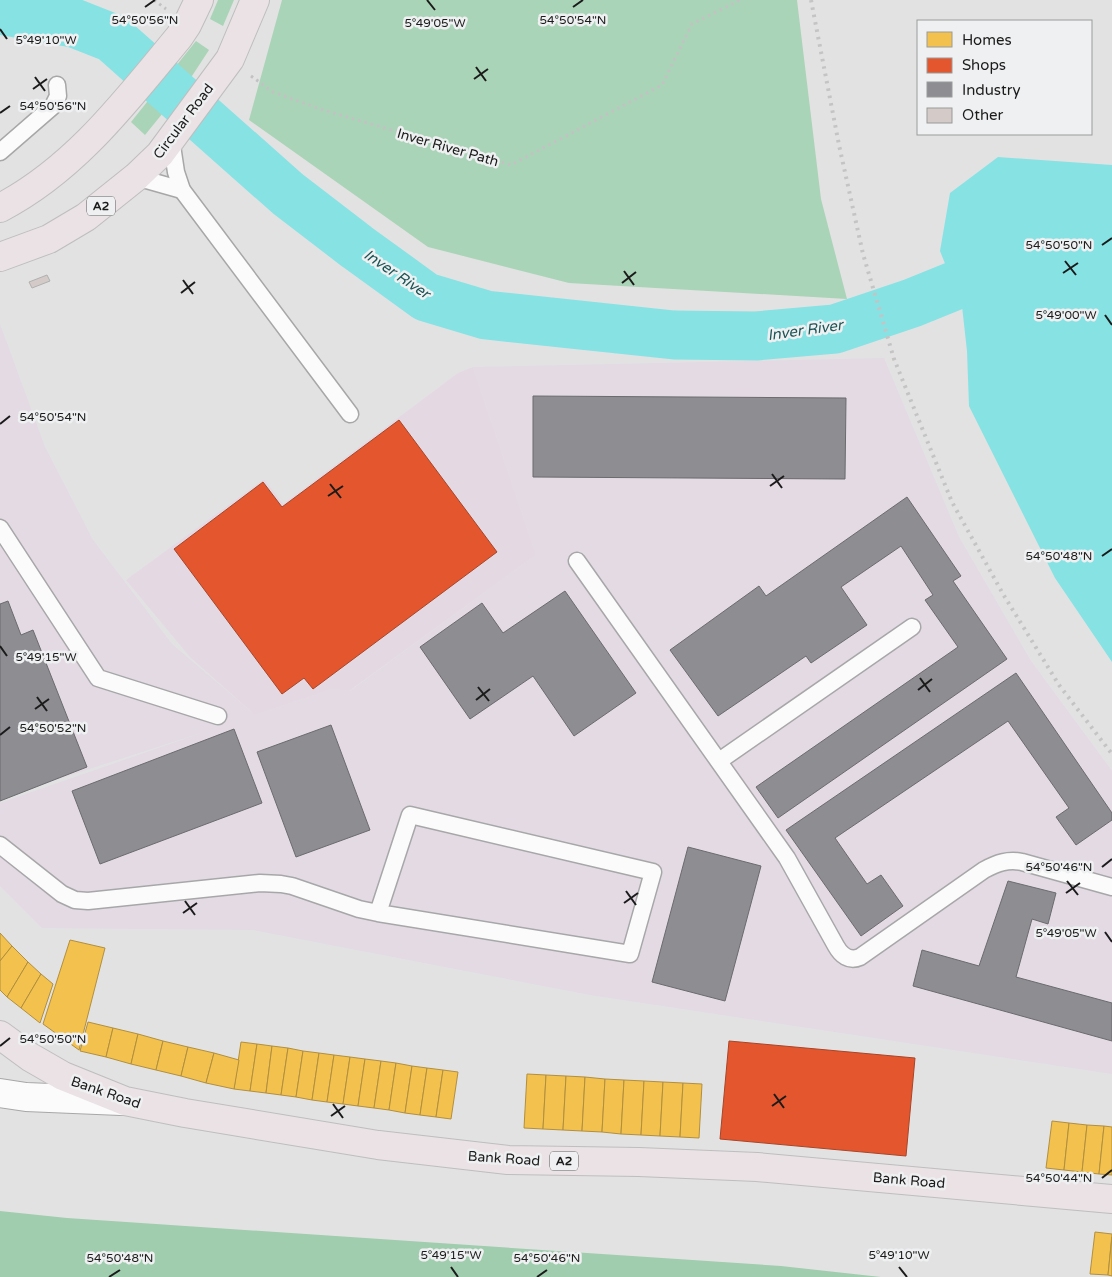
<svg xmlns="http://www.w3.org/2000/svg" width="1112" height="1277" font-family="'Varela Round',sans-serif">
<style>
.commercial{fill:#e4d9e2}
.industrial{fill:#e3dae4}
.green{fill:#aad4b7}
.forest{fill:#a0cdae}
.water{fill:#87e2e4}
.homes{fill:#f2c14e;stroke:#b28f3f}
.shops{fill:#e4572e;stroke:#a84528}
.industry{fill:#8d8d92;stroke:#6b6b6e}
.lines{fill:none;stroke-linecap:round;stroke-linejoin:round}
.river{stroke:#87e2e4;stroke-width:49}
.building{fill:#d4cac7;stroke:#b0b0b0}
.service-casing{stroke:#a7a7a8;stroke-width:19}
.tertiary-casing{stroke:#a7a7a8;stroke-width:30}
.primary-casing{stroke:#bebebe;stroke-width:30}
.path{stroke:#c2c2c3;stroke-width:3;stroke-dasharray:2.5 4;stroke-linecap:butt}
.service{stroke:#fbfbfb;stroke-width:16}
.tertiary{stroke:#fbfbfb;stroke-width:28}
.primary{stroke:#eae2e4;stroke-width:28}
.rail{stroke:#c4c4c4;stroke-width:4;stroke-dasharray:2.5 5;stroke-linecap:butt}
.ticks{fill:none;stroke:#1b1b1b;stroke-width:2}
.labels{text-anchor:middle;stroke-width:5;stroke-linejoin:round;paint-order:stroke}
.shield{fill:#eff0f1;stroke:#5b5b5b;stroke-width:1}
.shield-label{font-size:12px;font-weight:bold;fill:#1b1b1b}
.street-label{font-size:14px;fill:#1b1b1b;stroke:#eff0f1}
.water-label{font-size:15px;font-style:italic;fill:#1b5455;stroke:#eff0f1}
.ticks-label{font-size:12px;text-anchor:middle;fill:#1b1b1b;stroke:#eff0f1;stroke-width:5;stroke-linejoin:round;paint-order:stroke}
</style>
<rect width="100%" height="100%" fill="#e2e2e3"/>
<polygon class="commercial" points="473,367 536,555 349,691 332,689 255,715 190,657 126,580 264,479 283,504 458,373"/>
<polygon class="industrial" points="0,324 45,447 93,540 172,644 255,715 332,689 350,691 536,555 473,367 884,358 959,537 1031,661 1112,771 1112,1074 590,995 253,930 42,928 0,886 0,803 210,730 0,798"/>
<g class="green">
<polygon points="218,0 234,0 223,26 210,19"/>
<polygon points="282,0 797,0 821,199 847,299 569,283 428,247 249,120"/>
<polygon points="196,41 209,50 188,82 145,135 131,122"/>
</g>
<polygon class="forest" points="0,1211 67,1218 781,1266 881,1277 0,1277"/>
<polygon class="water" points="998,157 1112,165 1112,662 1055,578 969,406 967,351 962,306 940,251 950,193"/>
<g class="homes">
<polygon points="0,933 12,946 0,961"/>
<polygon points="70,940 105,948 79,1050 43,1024"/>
<polygon points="12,946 28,962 7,997 0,990 0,961"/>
<polygon points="28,962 41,974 21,1008 7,997"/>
<polygon points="41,974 53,984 40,1023 21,1008"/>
<polygon points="88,1022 113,1028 106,1057 80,1051"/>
<polygon points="113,1028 138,1034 131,1064 106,1057"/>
<polygon points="138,1034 163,1041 156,1070 131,1064"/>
<polygon points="163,1041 188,1047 181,1076 156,1070"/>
<polygon points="241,1042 257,1044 250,1091 234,1089"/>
<polygon points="257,1044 272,1046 266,1093 250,1091"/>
<polygon points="272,1046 288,1048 281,1095 266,1093"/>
<polygon points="188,1047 214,1053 206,1083 181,1076"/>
<polygon points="288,1048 303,1051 296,1097 281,1095"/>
<polygon points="303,1051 319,1053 312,1100 296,1097"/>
<polygon points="214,1053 239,1060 234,1089 206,1083"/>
<polygon points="319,1053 334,1055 327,1102 312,1100"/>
<polygon points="334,1055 350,1057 343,1104 327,1102"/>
<polygon points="350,1057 365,1059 358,1106 343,1104"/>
<polygon points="365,1059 381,1061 374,1108 358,1106"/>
<polygon points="381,1061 396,1063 389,1110 374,1108"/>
<polygon points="396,1063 412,1066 405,1113 389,1110"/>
<polygon points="412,1066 427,1068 420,1115 405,1113"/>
<polygon points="427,1068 443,1070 436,1117 420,1115"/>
<polygon points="443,1070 458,1072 451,1119 436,1117"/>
<polygon points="527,1074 546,1075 543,1129 524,1128"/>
<polygon points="546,1075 566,1076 563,1130 543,1129"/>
<polygon points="566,1076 585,1077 582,1131 563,1130"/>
<polygon points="585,1077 605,1079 602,1132 582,1131"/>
<polygon points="605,1079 624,1080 621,1134 602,1132"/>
<polygon points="624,1080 644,1081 641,1135 621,1134"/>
<polygon points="644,1081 663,1082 660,1136 641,1135"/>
<polygon points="663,1082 683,1083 680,1137 660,1136"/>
<polygon points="683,1083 702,1084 699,1138 680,1137"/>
<polygon points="1052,1121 1069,1123 1064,1170 1046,1168"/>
<polygon points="1069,1123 1087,1125 1082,1172 1064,1170"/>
<polygon points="1087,1125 1104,1126 1099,1174 1082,1172"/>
<polygon points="1104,1126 1112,1127 1112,1175 1099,1174"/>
<polygon points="1095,1232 1112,1234 1108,1275 1090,1274"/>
<polygon points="1112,1237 1112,1276 1108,1275"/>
</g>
<g class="shops">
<polygon points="399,420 497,552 313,689 304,678 282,694 174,549 263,482 282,507"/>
<polygon points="729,1041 915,1058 906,1156 720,1139"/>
</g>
<g class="industry">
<polygon points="533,396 846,398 845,479 533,477"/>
<polygon points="907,497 961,576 953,581 1007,659 778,818 756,787 958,647 925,600 933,595 901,546 841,587 867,625 811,663 806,656 718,716 670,650 759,586 766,596"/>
<polygon points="565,591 636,693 574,736 533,676 470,719 420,647 482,603 503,633"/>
<polygon points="8,601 21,635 33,630 87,767 0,801 0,604"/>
<polygon points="1016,673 1112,813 1112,820 1076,845 1056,817 1069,808 1008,721 835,838 867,884 881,875 903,906 861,936 786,830"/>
<polygon points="331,725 370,830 296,857 257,752"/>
<polygon points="234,729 262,803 100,864 72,791"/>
<polygon points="688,847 761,866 725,1001 652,982"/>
<polygon points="1008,881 1056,893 1048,924 1032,919 1016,977 1112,1003 1112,1041 913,986 922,950 979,966"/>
</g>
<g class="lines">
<polyline class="river" points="0,10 74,23 112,38 288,194 357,247 426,297 486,315 674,335 756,336 835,329 912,303 954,286"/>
</g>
<polygon class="building" points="47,275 50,281 32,288 29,282"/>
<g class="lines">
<defs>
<g id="service">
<polyline points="171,139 176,172 182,190 350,414"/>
<polyline points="0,152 53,106 58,96 57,85"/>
<polyline points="136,177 182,190"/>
<polyline points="0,528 98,678 218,716"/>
<path d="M577 561 787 858 836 946C841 955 849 962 860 957L984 870C997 863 1008 859 1022 862L1112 887"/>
<polyline points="719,761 912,627"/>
<polyline points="0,845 62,894 75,900 88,901 260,883 281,884 292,886 359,909 378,913 630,954 653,872 410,815 378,913"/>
</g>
<polyline id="tertiary" points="0,1093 26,1097 121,1101"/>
<g id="primary">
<path d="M0 208C75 169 126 101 179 37L187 25 199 0"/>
<polyline points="0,257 49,239 86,217 136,177 160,154 230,59 255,0"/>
<polyline points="0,1035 30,1057 63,1076 125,1101 185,1113 378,1145 508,1160 639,1162 757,1167 1112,1199"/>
</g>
</defs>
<use href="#service" class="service-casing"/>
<use href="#tertiary" class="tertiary-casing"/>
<use href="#primary" class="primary-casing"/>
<g class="path">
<polyline points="154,0 166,9"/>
<polyline points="251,76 273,92 320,109 511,165 662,85 692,24 740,0"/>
</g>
<use href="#service" class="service"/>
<use href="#tertiary" class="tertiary"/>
<use href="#primary" class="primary"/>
<polyline class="rail" points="811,0 839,145 863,254 894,359 952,502 1003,594 1059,685 1112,754"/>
</g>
<path class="ticks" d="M427 0 435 10M145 7 155 0M573 7 583 0M0 29 7 39M476 67 486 81M35 77 45 91M474 79 488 69M33 89 47 79M0 113 10 106M1102 245 1112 238M1065 261 1076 275M624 271 634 285M1063 273 1078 263M183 280 193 294M622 283 636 272M181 293 195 282M1105 315 1112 325M0 424 10 416M772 474 782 488M330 484 341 498M770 486 784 476M328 496 343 486M1102 556 1112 549M0 646 7 656M920 678 930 692M478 687 489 701M918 690 932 679M37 697 47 711M476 700 490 689M35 709 49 699M0 735 10 727M1102 867 1112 859M1067 881 1078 895M626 891 636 905M1066 893 1080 883M185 901 195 915M624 903 638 893M183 913 197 903M1105 932 1112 942M0 1046 10 1038M774 1094 784 1108M333 1104 343 1118M772 1106 786 1096M331 1116 345 1106M1102 1178 1112 1170M451 1267 458 1277M899 1267 907 1277M109 1277 120 1270M537 1277 547 1270"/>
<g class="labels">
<g class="shield">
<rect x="87" y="196.5" width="28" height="19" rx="4"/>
<rect x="550" y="1151.5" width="28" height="19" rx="4"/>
</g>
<g class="shield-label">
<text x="101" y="210">A2</text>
<text x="564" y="1165">A2</text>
</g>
<g class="street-label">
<text transform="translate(183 121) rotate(-53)" y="5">Circular Road</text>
<text transform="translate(448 147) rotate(16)" y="5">Inver River Path</text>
<text transform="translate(106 1092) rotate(19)" y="5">Bank Road</text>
<text transform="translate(504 1158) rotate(4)" y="5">Bank Road</text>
<text transform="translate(909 1180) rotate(5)" y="5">Bank Road</text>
</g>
<g class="water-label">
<text transform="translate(397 274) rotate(34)" y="5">Inver River</text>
<text transform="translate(805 330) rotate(-8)" y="5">Inver River</text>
</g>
</g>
<g class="ticks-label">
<text x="145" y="24">54°50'56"N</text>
<text x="573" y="24">54°50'54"N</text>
<text x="435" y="27">5°49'05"W</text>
<text x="46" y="44">5°49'10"W</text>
<text x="53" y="110">54°50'56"N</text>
<text x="1059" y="249">54°50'50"N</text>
<text x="1066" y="319">5°49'00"W</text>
<text x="53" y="421">54°50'54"N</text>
<text x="1059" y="560">54°50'48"N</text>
<text x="46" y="661">5°49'15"W</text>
<text x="53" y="732">54°50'52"N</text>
<text x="1059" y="871">54°50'46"N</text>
<text x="1066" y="937">5°49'05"W</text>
<text x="53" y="1043">54°50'50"N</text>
<text x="1059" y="1182">54°50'44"N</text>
<text x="451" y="1259">5°49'15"W</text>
<text x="899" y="1259">5°49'10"W</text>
<text x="120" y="1262">54°50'48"N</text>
<text x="547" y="1262">54°50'46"N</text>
</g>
<rect x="917" y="20" width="175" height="115" fill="#eff0f1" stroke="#9a9b9b"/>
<rect x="927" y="32" width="25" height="15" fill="#f2c14e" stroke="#9a9b9b"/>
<text x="962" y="45" font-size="15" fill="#1b1b1b">Homes</text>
<rect x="927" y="58" width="25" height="15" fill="#e4572e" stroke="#9a9b9b"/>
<text x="962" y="70" font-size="15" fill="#1b1b1b">Shops</text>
<rect x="927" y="82" width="25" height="15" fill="#8d8d92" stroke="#9a9b9b"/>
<text x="962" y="95" font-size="15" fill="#1b1b1b">Industry</text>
<rect x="927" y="108" width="25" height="15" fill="#d4cac7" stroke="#9a9b9b"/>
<text x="962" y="120" font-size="15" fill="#1b1b1b">Other</text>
</svg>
